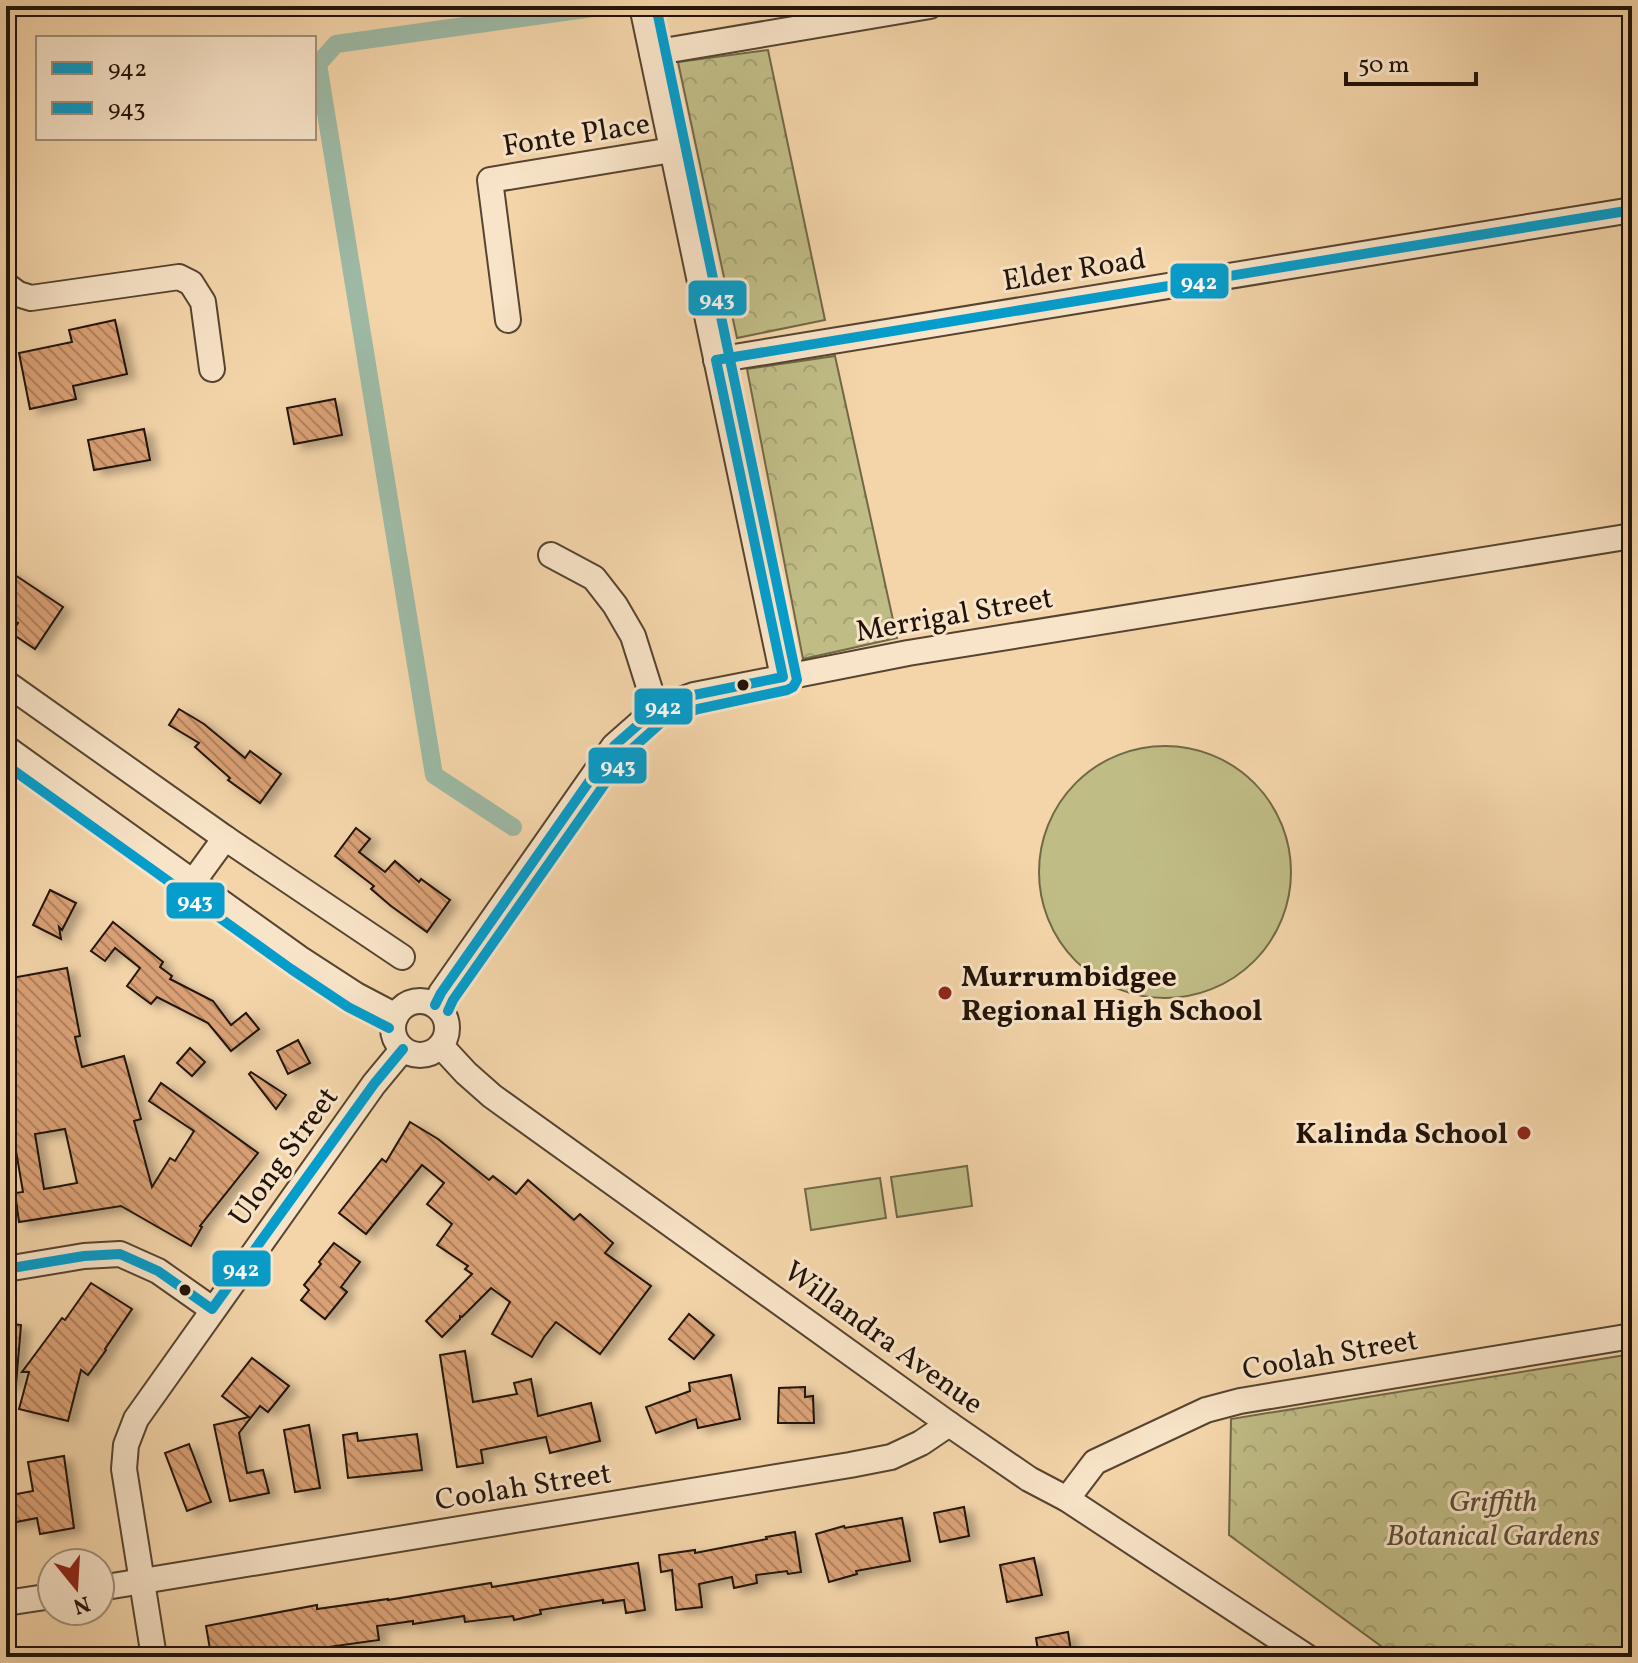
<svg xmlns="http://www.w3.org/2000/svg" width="1638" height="1663" font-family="Vollkorn,serif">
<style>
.grass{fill:#c0bc86;stroke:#716847;stroke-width:2}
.park{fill:url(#park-crowns);stroke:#716847;stroke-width:2}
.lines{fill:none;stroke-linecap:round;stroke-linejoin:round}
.canal{stroke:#9db9a4;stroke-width:18}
.building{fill:url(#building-back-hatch);stroke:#221308;stroke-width:2;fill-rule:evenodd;filter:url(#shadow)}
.minor-casing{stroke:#564430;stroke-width:28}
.minor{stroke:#f8e4c8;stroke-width:24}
.bus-1-casing{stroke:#f8e4c8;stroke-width:16}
.bus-2-casing{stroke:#f8e4c8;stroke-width:16}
.bus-1{stroke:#059dcc;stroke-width:10}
.bus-2{stroke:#059dcc;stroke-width:10}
.bus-dot{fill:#221308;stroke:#f8e4c8;stroke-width:3}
.poi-dot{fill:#8f2418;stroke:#f8e4c8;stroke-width:3}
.labels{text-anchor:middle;stroke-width:6;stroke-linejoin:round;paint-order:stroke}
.street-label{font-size:30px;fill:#221308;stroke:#f8e4c8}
.poi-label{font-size:30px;font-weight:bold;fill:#221308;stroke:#f8e4c8;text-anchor:start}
.park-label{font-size:30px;font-style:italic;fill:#594e34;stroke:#f8e4c8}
.line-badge{stroke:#f8e4c8;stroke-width:3}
.badge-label{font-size:22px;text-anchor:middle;font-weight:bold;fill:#fff}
</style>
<defs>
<pattern id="park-crowns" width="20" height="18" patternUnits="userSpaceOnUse" patternTransform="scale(2)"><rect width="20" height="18" fill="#c0bc86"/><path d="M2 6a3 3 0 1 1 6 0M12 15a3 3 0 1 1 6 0" fill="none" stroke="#a5a172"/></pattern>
<pattern id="building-back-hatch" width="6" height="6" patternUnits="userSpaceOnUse" patternTransform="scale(2)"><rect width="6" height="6" fill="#daa176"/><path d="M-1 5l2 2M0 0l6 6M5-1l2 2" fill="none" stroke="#b0825f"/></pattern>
<filter id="shadow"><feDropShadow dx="8" dy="4.5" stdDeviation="4" flood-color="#0004"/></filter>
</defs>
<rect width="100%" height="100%" fill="#f4d5aa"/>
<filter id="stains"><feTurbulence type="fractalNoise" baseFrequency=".0025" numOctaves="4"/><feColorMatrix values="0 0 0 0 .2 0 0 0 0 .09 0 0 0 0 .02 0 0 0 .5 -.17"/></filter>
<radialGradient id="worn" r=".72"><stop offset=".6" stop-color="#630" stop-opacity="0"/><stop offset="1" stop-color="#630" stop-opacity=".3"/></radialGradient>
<g class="grass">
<circle cx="1165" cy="872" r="126"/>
<polygon points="967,1166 972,1206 897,1217 891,1177"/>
<polygon points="880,1178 886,1218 811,1230 805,1189"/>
</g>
<g class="park">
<polygon points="768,50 825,320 737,338 678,62"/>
<polygon points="835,356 897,638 803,659 747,369"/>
<polygon points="1632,1354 1632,1657 1396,1657 1229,1535 1231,1419"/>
</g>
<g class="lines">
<polyline class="canal" points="513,827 434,775 318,64 336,44 607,6"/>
</g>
<g class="building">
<polygon points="115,320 127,374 73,386 76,399 30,409 19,353 72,342 69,330"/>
<polygon points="335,399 342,435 294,444 287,408"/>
<polygon points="144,429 150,460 94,470 88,440"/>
<polygon points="6,569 63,607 35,649 11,633 18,623 6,615"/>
<polygon points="179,709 204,724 245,758 250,751 281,774 260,803 228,780 230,778 195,747 199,743 169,725"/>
<polygon points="356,828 370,839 359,852 385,872 395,861 419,882 421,879 450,900 427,932 391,906 371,889 374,886 335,856"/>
<polygon points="50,890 76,903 62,930 59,927 61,939 33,925"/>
<polygon points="113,922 163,962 160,967 172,976 170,979 213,1001 231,1025 246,1013 259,1029 231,1051 208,1023 157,997 151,1004 127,986 140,968 115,948 105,961 91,951"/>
<path d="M67 968 80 1036 75 1037 82 1067 124 1056 141 1119 134 1121 152 1187 170 1158 175 1161 194 1131 149 1101 161 1083 258 1153 200 1226 202 1227 191 1246 121 1206 19 1222 15 1193 23 1192 6 1092V979ZM65 1129 77 1183 44 1189 35 1134Z"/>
<polygon points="298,1040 310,1063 288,1074 277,1051"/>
<polygon points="190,1048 205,1062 192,1076 177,1063"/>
<polygon points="251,1072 286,1095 276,1109 249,1074"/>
<polygon points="410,1122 438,1139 489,1180 493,1176 516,1194 528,1180 574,1220 580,1214 613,1243 605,1253 651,1286 600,1354 556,1322 544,1337 532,1357 492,1334 510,1302 491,1288 462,1317 460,1316 460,1319 442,1337 426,1321 472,1274 465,1269 468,1266 437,1245 452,1224 427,1204 444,1183 422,1165 366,1234 339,1213 382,1159 386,1162"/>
<polygon points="334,1243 360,1262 341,1287 347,1292 325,1319 301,1300 309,1290 304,1285 321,1264 319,1262"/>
<polygon points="91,1283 132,1309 105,1349 106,1350 88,1375 81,1370 68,1421 19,1409 29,1372 22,1372 62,1318 65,1320"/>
<polygon points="689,1314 714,1335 694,1359 669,1339"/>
<polygon points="6,1323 21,1325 16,1384 6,1384"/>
<polygon points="465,1351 473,1402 517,1394 514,1383 531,1379 538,1416 591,1403 600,1441 550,1453 546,1437 481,1450 483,1463 457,1467 440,1355"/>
<polygon points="252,1358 289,1386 268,1412 260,1406 239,1433 247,1473 263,1470 269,1493 230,1501 214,1425 249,1417 222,1396"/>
<polygon points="731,1375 740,1419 698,1428 696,1419 656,1433 646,1407 690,1391 689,1383"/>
<polygon points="805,1387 805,1397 813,1396 814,1423 778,1423 779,1388"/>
<polygon points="309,1425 320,1488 295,1492 284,1430"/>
<polygon points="357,1433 358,1441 417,1434 422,1470 348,1478 343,1435"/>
<polygon points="189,1444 211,1502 187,1511 165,1453"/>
<polygon points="64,1456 74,1528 40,1534 37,1518 6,1524 6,1496 33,1491 28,1462"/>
<polygon points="964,1507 969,1536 940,1542 934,1513"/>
<polygon points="902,1518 910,1561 856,1571 857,1574 829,1582 816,1534 844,1526 845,1528"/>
<polygon points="795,1532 801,1572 788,1574 787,1571 756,1575 757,1583 734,1588 732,1577 699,1584 702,1607 676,1610 672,1570 661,1572 659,1555 695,1550 695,1553 767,1539 766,1537"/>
<polygon points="1034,1558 1042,1595 1007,1602 1000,1565"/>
<polygon points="638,1563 645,1610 626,1613 624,1600 603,1603 603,1600 540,1610 541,1614 514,1620 513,1616 465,1622 464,1616 413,1624 413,1621 377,1626 379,1640 328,1647 330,1657 216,1657 216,1654 211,1655 206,1626 317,1605 317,1609 388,1599 388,1600 460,1588 491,1583 492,1587"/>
<polygon points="1068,1632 1072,1657 1039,1657 1036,1638"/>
</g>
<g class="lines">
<defs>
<g id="minor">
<polyline points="642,6 783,677"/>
<polyline points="652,53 930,6"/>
<polyline points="6,285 18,294 31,298 179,277 191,283 203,302 212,369"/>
<polyline points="508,320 490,180 672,150"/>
<polyline points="716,360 1632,210"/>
<polyline points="551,555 594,578 615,605 633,636 656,709"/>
<polyline points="6,683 225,838 402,957"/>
<polyline points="6,748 299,958 356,995 396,1016"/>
<polyline points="193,882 225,838"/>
<circle cx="420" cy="1028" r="27"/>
<polyline points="435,1005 441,993 614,746 656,709 694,695 908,653 1632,536"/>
<polyline points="441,1046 466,1073 492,1096 949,1424 1029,1479 1067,1499 1307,1657"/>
<polyline points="6,1269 84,1256 120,1254 158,1271 212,1309"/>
<polyline points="1067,1499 1095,1462 1206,1410 1240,1401 1632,1336"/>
<polyline points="100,1588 850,1465 891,1457 921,1443 949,1424"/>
<polyline points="6,1603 52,1596"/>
<polyline points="154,1657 124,1469 126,1445 136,1419 374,1084 403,1049"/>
</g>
</defs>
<use href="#minor" class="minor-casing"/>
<use href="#minor" class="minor"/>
<defs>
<g id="bus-1">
<polyline points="435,1005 441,993 614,746 656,709 694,695 783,677 716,360 1632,210"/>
<polyline points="6,1269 84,1256 120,1254 158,1271 212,1309 374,1084 403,1049"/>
</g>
<g id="bus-2">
<polyline points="6,765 291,969 348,1007 389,1028"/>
<polyline points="448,1011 453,1000 625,755 663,721 698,709 787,690 793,687 797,680 656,6"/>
</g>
</defs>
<use href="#bus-1" class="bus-1-casing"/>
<use href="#bus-2" class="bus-2-casing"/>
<use href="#bus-1" class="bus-1"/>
<use href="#bus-2" class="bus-2"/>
</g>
<g class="bus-dot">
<circle cx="743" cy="685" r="7"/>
<circle cx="185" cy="1290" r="7"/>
</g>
<g class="poi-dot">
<circle cx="945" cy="993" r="8"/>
<circle cx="1524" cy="1133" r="8"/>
</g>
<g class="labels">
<g class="street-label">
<text transform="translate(576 134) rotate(-9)" y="10">Fonte Place</text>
<text transform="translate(1074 269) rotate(-9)" y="10">Elder Road</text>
<text transform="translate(954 614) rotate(-10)" y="10">Merrigal Street</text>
<text transform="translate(283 1156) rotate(-54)" y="10">Ulong Street</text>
<text transform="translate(884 1337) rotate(36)" y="10">Willandra Avenue</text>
<text transform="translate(1330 1354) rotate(-10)" y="10">Coolah Street</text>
<text transform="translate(523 1486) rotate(-9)" y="10">Coolah Street</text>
</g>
<g class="poi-label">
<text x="961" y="986">Murrumbidgee<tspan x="961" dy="34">Regional High School</tspan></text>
<text x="1508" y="1143" text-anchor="end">Kalinda School</text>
</g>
<g class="park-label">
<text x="1493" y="1511">Griffith<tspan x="1493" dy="34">Botanical Gardens</tspan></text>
</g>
</g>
<g class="line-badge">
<rect x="1169" y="262" width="61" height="38" rx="8" fill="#059dcc"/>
<rect x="687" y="279" width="61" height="38" rx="8" fill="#059dcc"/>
<rect x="633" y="687" width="61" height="39" rx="8" fill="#059dcc"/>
<rect x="587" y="746" width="61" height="39" rx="8" fill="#059dcc"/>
<rect x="165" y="881" width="61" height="39" rx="8" fill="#059dcc"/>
<rect x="211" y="1249" width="61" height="39" rx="8" fill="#059dcc"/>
</g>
<g class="badge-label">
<text x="1199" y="289">942</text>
<text x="717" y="306">943</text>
<text x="663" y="714">942</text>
<text x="618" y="773">943</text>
<text x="195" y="908">943</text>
<text x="241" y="1276">942</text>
</g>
<rect width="1638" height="1663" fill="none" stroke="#f4d5aa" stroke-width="32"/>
<rect x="8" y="8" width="1622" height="1647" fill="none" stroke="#221308" stroke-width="4"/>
<rect x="16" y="16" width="1606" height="1631" fill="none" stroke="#221308" stroke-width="2"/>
<rect x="36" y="36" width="280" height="104" fill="#f8e4c8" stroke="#a2907b" stroke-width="2"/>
<rect x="52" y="62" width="40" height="12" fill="#059dcc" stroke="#a2907b" stroke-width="2"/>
<text x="108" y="76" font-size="24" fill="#221308">942</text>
<rect x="52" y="102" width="40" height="12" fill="#059dcc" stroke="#a2907b" stroke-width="2"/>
<text x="108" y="116" font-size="24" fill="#221308">943</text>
<g transform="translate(76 1587) rotate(162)"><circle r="38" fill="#f8e4c8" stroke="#a2907b" stroke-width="2"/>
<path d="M0-6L14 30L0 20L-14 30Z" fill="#8f2418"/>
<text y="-12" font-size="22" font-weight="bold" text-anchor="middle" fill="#221308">N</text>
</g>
<path d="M1346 72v12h130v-12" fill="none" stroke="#221308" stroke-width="4"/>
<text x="1358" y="72" font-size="24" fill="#221308" stroke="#f8e4c8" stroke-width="6" paint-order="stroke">50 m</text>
<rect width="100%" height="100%" filter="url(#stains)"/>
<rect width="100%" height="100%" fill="url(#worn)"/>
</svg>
